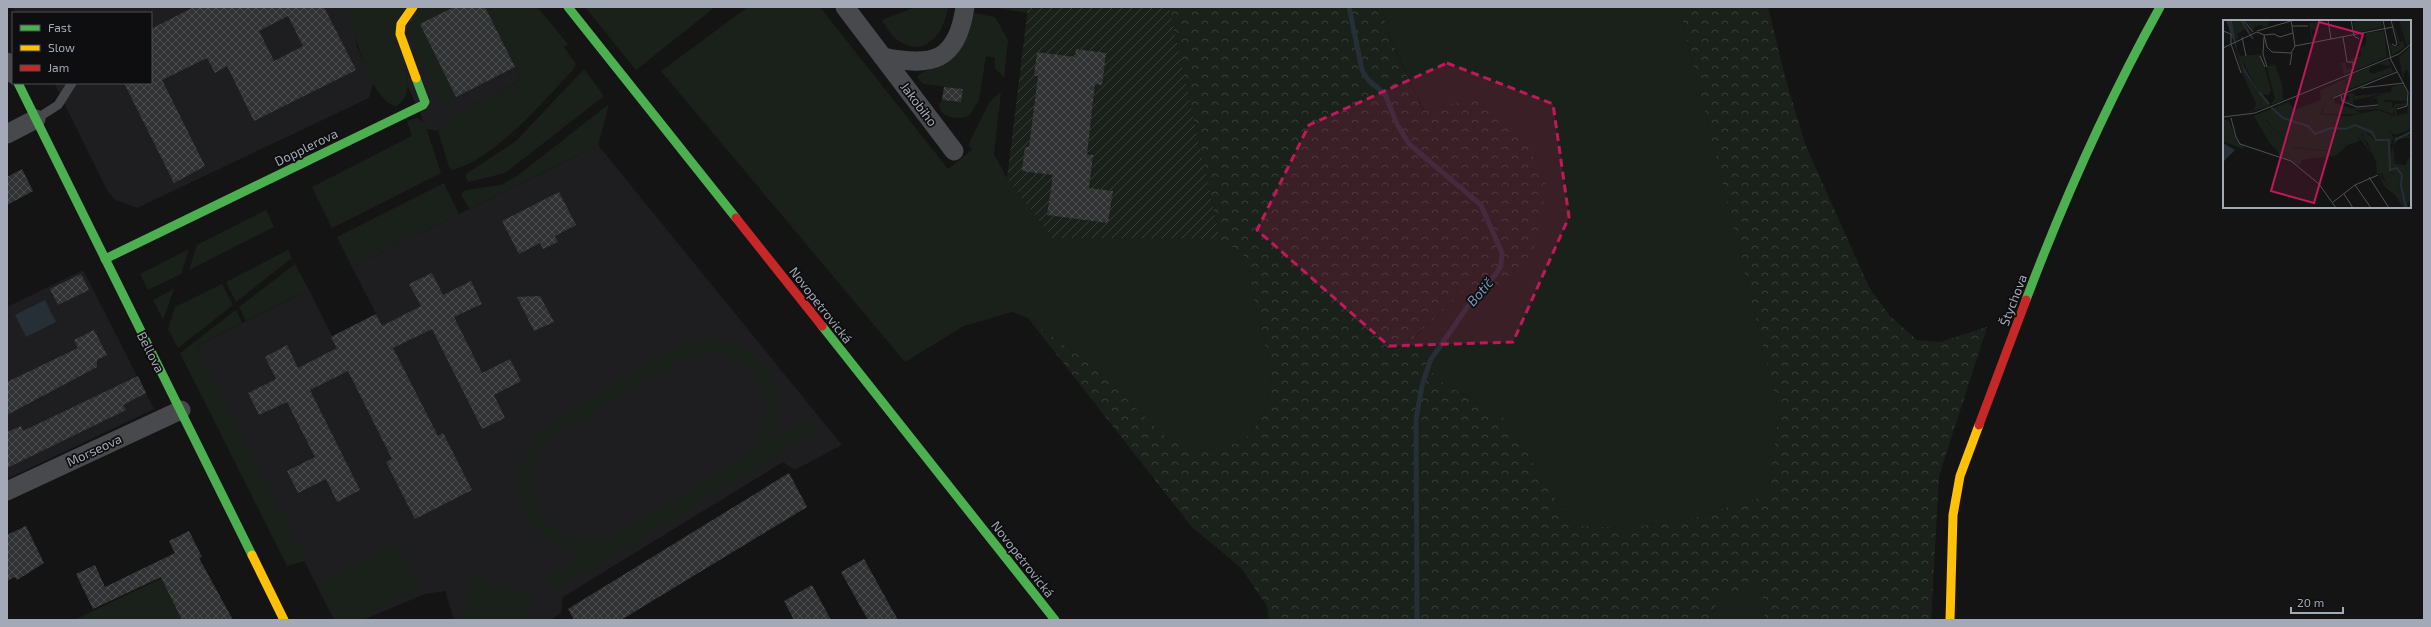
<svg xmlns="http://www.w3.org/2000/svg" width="2431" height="627" font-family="'Exo 2',sans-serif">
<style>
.built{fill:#1e1e20}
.green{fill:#1a211b;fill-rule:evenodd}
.forest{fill:url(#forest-crowns)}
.garden{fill:url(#garden-furrows);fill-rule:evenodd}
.water{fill:#262e36}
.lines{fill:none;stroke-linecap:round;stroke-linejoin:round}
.stream{stroke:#262e36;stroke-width:5}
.building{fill:url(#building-cross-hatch);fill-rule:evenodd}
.lane{stroke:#48494d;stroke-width:9}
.street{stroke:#48494d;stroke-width:19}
.fast{stroke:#4caf50;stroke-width:9}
.slow{stroke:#ffc107;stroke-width:9}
.jam{stroke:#c62828;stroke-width:9}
.marked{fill:#c2185b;fill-opacity:0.2;stroke:#c2185b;stroke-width:3;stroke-dasharray:8 5;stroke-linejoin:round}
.labels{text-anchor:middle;stroke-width:3.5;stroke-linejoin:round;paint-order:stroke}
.street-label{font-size:13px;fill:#a3a9b6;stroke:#0e0e10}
.water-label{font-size:14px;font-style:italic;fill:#7897b4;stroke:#0e0e10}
.inset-river{fill:none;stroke:#262e36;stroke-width:2}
.inset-road{fill:none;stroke:#4d5055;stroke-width:1}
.view{fill:#c2185b;fill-opacity:0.15;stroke:#c2185b;stroke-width:2}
.inset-edge{fill:none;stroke:#a3a9b6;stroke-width:2}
</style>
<defs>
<pattern id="forest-crowns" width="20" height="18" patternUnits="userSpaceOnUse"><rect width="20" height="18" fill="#1a211b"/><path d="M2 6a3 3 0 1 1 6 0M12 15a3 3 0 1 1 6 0" fill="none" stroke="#383e3a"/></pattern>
<pattern id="garden-furrows" width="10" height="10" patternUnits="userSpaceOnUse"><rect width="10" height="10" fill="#1a211b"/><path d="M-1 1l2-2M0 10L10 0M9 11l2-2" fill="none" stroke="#383e3a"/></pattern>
<pattern id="building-cross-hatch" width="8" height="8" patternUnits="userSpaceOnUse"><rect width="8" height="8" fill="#313233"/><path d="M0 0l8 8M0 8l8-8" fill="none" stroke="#4c4d4e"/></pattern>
</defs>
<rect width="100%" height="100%" fill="#141414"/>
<g class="built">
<polygon points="11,7 344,7 353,24 357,47 373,83 369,98 137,208 116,200 108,192 54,83 151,83 151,13 17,13"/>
<polygon points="401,7 485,7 521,80 447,118 438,131 427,129 408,87"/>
<polygon points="598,145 842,445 795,470 783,462 563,597 561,613 550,620 454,620 445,591 425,594 363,620 334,620 196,346 309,290 332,336 376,314 352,267"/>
<polygon points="83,270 154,409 7,479 7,307"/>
</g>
<g class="green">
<path d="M344 7H401L408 87 404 99 397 106C369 103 356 29 344 7Z"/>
<path d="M425 7 450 9 420 24 456 97 443 103C433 83 406 44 410 21 412 13 419 10 425 7Z"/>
<path d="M485 7H537L568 44 564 47 576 64 573 70C542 102 496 158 453 170L449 167 438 131 447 118 521 80Z"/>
<polygon points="585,7 715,7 636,70"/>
<polygon points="748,7 820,7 948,169 972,150 969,146 970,141 990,101 1001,92 994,154 1007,178 1052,238 1220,239 1243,254 1272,374 1266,413 1243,442 1202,451 1170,441 1091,365 1028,318 1012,312 964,326 905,362 661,71"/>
<path d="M915 7H948C944 37 920 62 893 36 889 32 885 25 882 20Z"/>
<polygon points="990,7 1029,7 1028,13"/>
<polygon points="1382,7 1679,7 1779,412 1768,495 1686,520 1626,528 1572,525 1506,419 1435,378 1414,338 1465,290 1506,288 1387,31"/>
<path d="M974 13 995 17 1008 40 1004 78 995 68V58L986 56 979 100 969 116C959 120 939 118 939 104L942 100 961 102 963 89 923 84 917 77C924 68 938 68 948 62 964 51 968 31 974 13Z"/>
<polygon points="584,69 604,96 505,173 469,182 466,178 466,174 516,141"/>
<polygon points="609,104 598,145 469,209 461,194 466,190 501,185 517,176"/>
<polygon points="417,118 424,122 441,173 332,228 312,187 412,136 407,121"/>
<polygon points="444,183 459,214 352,267 337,237"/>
<polygon points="266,210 274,227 189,270 197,245"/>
<polygon points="189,249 181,274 148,290 140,274"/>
<polygon points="288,250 292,258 236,302 226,282"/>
<polygon points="295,264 309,290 246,321 239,307"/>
<polygon points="222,284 233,305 178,348 168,329 175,307"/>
<polygon points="174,289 163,320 153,300"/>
<polygon points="236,310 242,323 196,346 305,561 287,566 180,353"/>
<path d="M713 339C747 346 780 369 779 409 779 419 776 429 774 439L811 418 818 431 554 592 546 579 585 554C576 552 567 551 558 547 505 519 508 457 552 423L675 347 694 340ZM715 352C768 364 784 421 743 458L613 537C590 543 566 542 548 524 525 500 527 463 549 439 559 429 576 422 588 415 619 396 651 377 682 358L702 353Z"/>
<polygon points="397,543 420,589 356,620 337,620 318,582"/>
<polygon points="475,576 535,598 527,620 471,620 460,616"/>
<polygon points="162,578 183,620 74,620"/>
<polygon points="1761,586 1765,620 1707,620 1724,594"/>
</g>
<polygon class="forest" points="1169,7 1382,7 1387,31 1423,111 1480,97 1523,136 1547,186 1534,249 1506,288 1465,290 1414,337 1435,378 1506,419 1572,525 1626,528 1686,520 1768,495 1779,412 1679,7 1768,7 1784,73 1805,144 1869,287 1889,315 1917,340 1940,342 1987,327 1939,476 1931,620 1765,620 1761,586 1724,594 1707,620 1269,620 1267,606 1241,568 1191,526 1028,318 1091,365 1170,441 1202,451 1243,442 1266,413 1272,374 1243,254 1220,239"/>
<path class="garden" d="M1028 7H1169L1220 239 1052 238 1007 178ZM1077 49 1105 53 1102 85 1095 84 1087 155H1093L1089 188 1113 191 1108 223 1048 215 1052 183 1062 168 1024 155 1025 147 1063 152 1066 128 1032 124 1035 100 1058 102 1072 81 1034 76 1037 52 1054 54 1053 62 1074 65Z"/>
<polygon class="water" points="45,300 56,322 26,337 15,315"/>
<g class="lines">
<polyline class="stream" points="1349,7 1362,70 1368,80 1385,94 1397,124 1409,144 1481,205 1502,253 1501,266 1496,274 1470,303 1430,361 1422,386 1416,419 1417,620"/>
</g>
<g class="building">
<path d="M194 7H324L356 70 254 121 227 66 215 73 207 58 162 80 205 166 174 183 124 83H151V29ZM288 16 303 46 274 61 259 31Z"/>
<polygon points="454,7 485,7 515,67 456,97 420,24"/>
<polygon points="1076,49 1106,53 1102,85 1095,84 1087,155 1093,155 1089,188 1113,191 1108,223 1047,215 1053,175 1022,171 1025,147 1029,147 1038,76 1034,76 1037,52 1075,57"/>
<polygon points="944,87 963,89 961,102 942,100"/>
<polygon points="22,169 33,191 7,205 7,177"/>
<polygon points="559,192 576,225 555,236 558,242 543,249 540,243 519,254 502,221"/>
<polygon points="432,273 443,295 471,281 482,304 454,317 482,373 510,359 521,381 494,395 505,418 482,429 432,329 393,348 438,436 443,433 472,490 415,519 386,462 392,459 348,371 310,390 360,490 337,502 326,479 298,493 287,471 315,457 287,402 259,415 248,393 276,379 265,357 287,345 298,368 337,348 331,337 376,314 382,326 421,306 409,284"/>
<polygon points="81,274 89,290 58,305 50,289"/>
<polygon points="540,296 554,322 534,331 517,297"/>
<polygon points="94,330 107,355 97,360 97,367 7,415 7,382 78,348 74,340"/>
<polygon points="138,376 146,393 123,405 126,410 7,468 7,432 21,426 23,431"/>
<polygon points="789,473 807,507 621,620 574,620 568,609"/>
<polygon points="26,526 44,563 17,580 15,577 7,581 7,535"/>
<polygon points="189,531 202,557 199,558 233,620 182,620 161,577 93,609 76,574 95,565 105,587 175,553 169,541"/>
<polygon points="864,559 889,604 898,620 868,620 841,572"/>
<polygon points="812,585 831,620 794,620 784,601"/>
</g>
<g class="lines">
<polyline class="lane" points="36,119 58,105 72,83"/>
<g class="street">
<polyline points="845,7 954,151"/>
<path d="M883 57C932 67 957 62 965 7"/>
<polyline points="7,62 13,74"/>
<polyline points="7,134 36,119"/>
<polyline points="7,491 181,410"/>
</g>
<g class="fast">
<polyline points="568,7 736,218"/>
<polyline points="18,83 252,555"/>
<polyline points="105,259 423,105 425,102 416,78"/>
<path d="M2026 300C2064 199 2108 101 2160 7"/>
<polyline points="822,326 1055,620"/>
</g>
<g class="slow">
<polyline points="413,7 401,24 400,34 416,78"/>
<polyline points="252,555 284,620"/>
<polyline points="1950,620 1953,515 1960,476 1979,425"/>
</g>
<g class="jam">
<polyline points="736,218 822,326"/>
<polyline points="1979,425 2026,300"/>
</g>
</g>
<path class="marked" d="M1447 63 1553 104 1569 217 1513 342 1389 346 1257 230 1309 125Z"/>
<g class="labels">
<g class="street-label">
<text transform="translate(919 104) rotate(53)" y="5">Jakobiho</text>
<text transform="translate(306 147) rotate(-26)" y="5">Dopplerova</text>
<text transform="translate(2013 300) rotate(-69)" y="5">Štychova</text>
<text transform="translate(821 305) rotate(52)" y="5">Novopetrovická</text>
<text transform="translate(151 352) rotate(63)" y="5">Bellova</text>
<text transform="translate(94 450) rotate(-25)" y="5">Morseova</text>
<text transform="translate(1023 559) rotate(52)" y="5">Novopetrovická</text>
</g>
<g class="water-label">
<text transform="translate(1480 292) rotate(-49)" y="5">Botič</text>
</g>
</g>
<g transform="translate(2223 20)">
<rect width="188" height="188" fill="#141414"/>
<path d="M9 0H19L27 11 25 13 22 9 14 14 16 17 13 20ZM170 0 177 22 180 21 176 0 182 27 169 35 163 11 167 24 171 27 176 25ZM176 0H188V17L184 25 188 19V21L184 26ZM94 2 96 14 92 15 91 9 88 10 91 21H89L86 3ZM161 11 164 37 121 55 118 43 122 42 124 49 133 47 131 41 125 40 138 36 137 29 143 24V13ZM10 24 23 55 32 65 17 36 38 34 48 70 46 75H40L47 86 22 93 31 89 33 84 19 52ZM188 26V56V52L186 57 185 50H182L180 59 176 37ZM166 40 167 46 157 44 147 48 146 52 150 54 168 47 170 52 127 69 122 57ZM122 59 126 70 109 77 113 82 102 83 97 96 86 94V87L98 79 97 70ZM175 65H181L184 71 183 81 162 80 161 82H169L170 89 172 84 183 83V85L173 87 174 95 172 96 170 90V94L155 89 133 90 135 93V91L140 92 133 94 132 90 128 88 155 87 154 78 146 79 162 73 132 80 131 77 148 75 131 77 130 76 131 85 120 80 121 75V78L126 80V75L122 78V75L128 72 129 75 130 72 132 76 168 72 169 67ZM0 99 6 101 13 119 21 126 20 129 0 121ZM188 99 186 110 173 115 168 113 166 110H170L181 102 186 103ZM42 100 64 122V125L51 120 42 103 38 104 37 102ZM88 106 90 110H124L133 114 137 121 106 131 70 127 72 113ZM142 112 154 121 165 122 168 130 165 145 169 154 175 155 176 174 163 163 159 153 154 154 153 142 144 122 139 117Z" fill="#1a211b"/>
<path d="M52 44 59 65 60 80 47 85 52 79 44 47ZM188 64V99L186 103 181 102 172 110H165L171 117 168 125 154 121 145 113 138 115 151 137 133 114 124 110H110L104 111V115L96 118 90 113 88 106 72 113 70 128 106 131 126 124 112 136 83 139 78 141 77 146 55 135 56 133 46 122 31 96 65 82 72 90 97 80 86 87V94L126 96 155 90 172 96 184 93ZM43 100 64 122V125L51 120 42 102H37ZM185 115 188 118H177L170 126 172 144 182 145 188 135V180L184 183 186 188H180L173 176 162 167 156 155 159 153 158 157 163 163 176 174 175 156 166 151 165 145 172 117Z" fill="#1a211b" fill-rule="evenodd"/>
<path d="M21 0 35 1 46 0 45 6 40 8 39 5 32 6 30 11ZM140 0H158L159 7 132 13 130 2ZM107 81 133 90V94H99L102 83Z" fill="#1a211b"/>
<path d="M3 0H9L14 30 22 49 36 73 22 53ZM0 123 12 130 0 142Z" fill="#262e36"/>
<path class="inset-river" d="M18 0 30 19M36 72 46 84M48 87 60 98 85 106 92 114 108 108 123 109 132 105 149 112 153 120H166L167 150 174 148 179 155 178 165 183 188M172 120 188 112"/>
<path class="inset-road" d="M20 0 30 12M105 0 108 19M128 0 131 16 136 19M160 0 168 40 185 72 184 86 174 89M168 0 174 24 172 26 169 24M69 6H85M0 11 8 14V24L18 53M34 11 68 1M41 15 51 14 57 17 70 13M19 17 23 36M41 17 40 34 44 47M120 17 124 42H130V47M72 26 170 7M0 28 34 12 41 15 44 27 49 32 68 33 72 26 68 0M37 36 42 47M67 45 69 33M138 68 181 63M118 75 119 81 134 87 155 85M110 78 174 52M0 97 32 93 176 34 188 24M8 98 13 117 17 124 68 141 96 164 113 188M146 157 166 188M132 165 148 188M121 174 130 188M110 182 132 165 155 155"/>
<path class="view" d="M96 2 140 14 91 183 48 171Z"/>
<rect width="188" height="188" class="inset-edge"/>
</g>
<rect width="2431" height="627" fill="none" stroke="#a3a9b6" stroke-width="16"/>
<rect x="12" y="12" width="140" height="72" fill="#0e0e10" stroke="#4a4c52"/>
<rect x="20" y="25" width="20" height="6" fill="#4caf50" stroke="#4a4c52"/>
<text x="48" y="32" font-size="12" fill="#a3a9b6">Fast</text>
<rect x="20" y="45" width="20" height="6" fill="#ffc107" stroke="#4a4c52"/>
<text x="48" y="52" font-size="12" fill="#a3a9b6">Slow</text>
<rect x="20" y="65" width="20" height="6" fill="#c62828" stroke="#4a4c52"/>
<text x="48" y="72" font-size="12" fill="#a3a9b6">Jam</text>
<path d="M2291 607v6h52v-6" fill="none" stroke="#a3a9b6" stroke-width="2"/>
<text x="2297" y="607" font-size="12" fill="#a3a9b6" stroke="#0e0e10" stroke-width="3" paint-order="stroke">20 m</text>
</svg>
